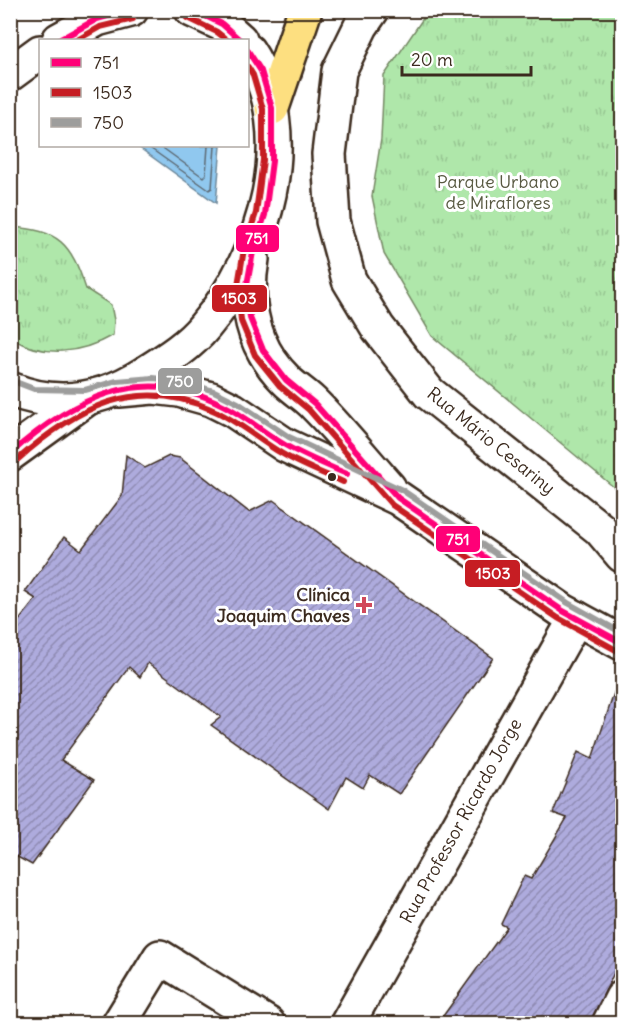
<svg xmlns="http://www.w3.org/2000/svg" width="633" height="1034" font-family="Delius,sans-serif">
<style>
.grass{fill:url(#grass-tufts);stroke:#758864;stroke-width:1.5}
.water{fill:#90c8ef;stroke:#6e899b;stroke-width:1.5}
.lines{fill:none;stroke-linecap:round;stroke-linejoin:round}
.shore{stroke:#5d6972;stroke-width:1.5}
.building{fill:url(#building-hatch);stroke:#3b2a1e;stroke-width:1.5}
.minor-casing{stroke:#3b2a1e;stroke-width:38}
.highway-casing{stroke:#3b2a1e;stroke-width:38}
.minor{stroke:#fff;stroke-width:33}
.highway{stroke:#fddf80;stroke-width:33}
.bus-1-casing{stroke:#fff;stroke-width:10}
.bus-2-casing{stroke:#fff;stroke-width:10}
.bus-3-casing{stroke:#fff;stroke-width:10}
.bus-1{stroke:#f07;stroke-width:6}
.bus-2{stroke:#c61d23;stroke-width:6}
.bus-3{stroke:#9d9d9c;stroke-width:6}
.bus-dot{fill:#3b2a1e;stroke:#fff;stroke-width:2}
.poi-dot{fill:#d1495b;stroke:#fff;stroke-width:2}
.labels{text-anchor:middle;stroke-width:6;stroke-linejoin:round;paint-order:stroke}
.park-label{font-size:18px;fill:#585941;stroke:#fff}
.street-label{font-size:18px;fill:#3b2a1e;stroke:#fff}
.poi-label{font-size:18px;font-weight:bold;fill:#3b2a1e;stroke:#fff;text-anchor:end}
.line-badge{stroke:#fff;stroke-width:2}
.badge-label{font-size:16px;text-anchor:middle;font-weight:bold;fill:#fff}
</style>
<defs>
<pattern id="grass-tufts" width="24" height="20" patternUnits="userSpaceOnUse" patternTransform="scale(1.5)"><rect width="24" height="20" fill="#afe7aa"/><path d="M3 7l-1-3M5 7V3M7 7l1-3M15 17l-1-3M17 17v-4M19 17l1-3" fill="none" stroke="#97c692"/></pattern>
<pattern id="building-hatch" width="6" height="6" patternUnits="userSpaceOnUse" patternTransform="scale(1.5)"><rect width="6" height="6" fill="#aeabdd"/><path d="M-1 1l2-2M0 6l6-6M5 7l2-2" fill="none" stroke="#8f8bb3"/></pattern>
</defs>
<rect width="100%" height="100%" fill="#fff"/>
<filter id="ink" filterUnits="userSpaceOnUse"><feTurbulence type="fractalNoise" baseFrequency=".0167" numOctaves="2"/><feDisplacementMap in="SourceGraphic" scale="12" xChannelSelector="R" yChannelSelector="G"/><feConvolveMatrix kernelMatrix="1 2 1 2 8 2 1 2 1" color-interpolation-filters="sRGB"/></filter>
<g filter="url(#ink)">
<g class="grass">
<polygon points="428,11 622,11 622,494 432,336 384,254 372,196 381,139 384,76"/>
<path d="M11 227C59 230 71 243 86 289L111 305 114 320 113 335C80 354 44 358 11 338Z"/>
</g>
<polygon class="water" points="137,146 221,146 216,203"/>
<g class="lines">
<g class="shore">
<polyline points="147,146 209,190 212,188 215,146"/>
<polyline points="160,146 203,177 206,174 208,146"/>
</g>
</g>
<g class="building">
<polygon points="126,455 145,468 169,456 180,458 249,512 273,500 493,658 399,794 370,775 363,788 346,777 329,809 211,725 221,717 148,663 140,677 129,667 61,760 94,780 32,865 10,853 10,632 36,599 25,592 64,537 81,550 122,496"/>
<polygon points="616,687 622,688 622,955 591,1023 438,1023 507,927 501,924 524,876 531,879 567,818 553,813 578,752 592,759"/>
</g>
<g class="lines">
<defs>
<g id="minor">
<polyline points="192,10 222,24 240,40"/>
<polyline points="372,10 361,26 339,71 329,154 333,221 349,280 378,328 429,393 600,529 622,555"/>
<polyline points="59,40 97,19 131,10"/>
<polyline points="10,74 40,52"/>
<path d="M252 259C244 305 252 347 287 381 296 390 307 396 315 405 341 431 364 460 389 488"/>
<path d="M10 389C57 409 103 400 144 374 166 360 189 346 205 326 265 256 302 133 248 51"/>
<polyline points="119,390 153,387 179,390 211,399 233,410 285,445 398,498 563,611 622,643"/>
<polyline points="10,454 86,399"/>
<polyline points="119,1024 160,957 268,1024"/>
<polyline points="347,1024 576,618"/>
<polyline points="609,1024 622,998"/>
</g>
<polyline id="highway" points="272,108 305,10"/>
</defs>
<use href="#minor" class="minor-casing"/>
<use href="#highway" class="highway-casing"/>
<use href="#minor" class="minor"/>
<use href="#highway" class="highway"/>
<defs>
<g id="bus-1">
<polyline points="193,10 222,24 240,40"/>
<polyline points="59,40 97,19 129,10"/>
<polyline points="248,51 261,71 272,108 272,161 265,215 253,252 247,285 250,318 263,350 286,380 315,404 398,498 563,611 622,643"/>
<path d="M10 454C73 398 141 363 223 405 245 416 263 432 285 445 304 456 326 465 347 474"/>
</g>
<g id="bus-2">
<polyline points="188,18 217,32 227,40"/>
<polyline points="77,40 100,27 133,19"/>
<polyline points="248,67 253,75 263,109 263,160 256,213 244,249 238,285 241,321 255,355 280,386 309,410 392,505 558,618 618,651"/>
<path d="M16 461C75 408 136 374 215 411 239 422 259 440 281 453 301 465 322 473 343 482"/>
</g>
<polyline id="bus-3" points="13,381 34,389 85,390 117,381 153,378 181,381 214,391 238,403 289,437 402,490 568,603 622,633"/>
</defs>
<use href="#bus-1" class="bus-1-casing"/>
<use href="#bus-2" class="bus-2-casing"/>
<use href="#bus-3" class="bus-3-casing"/>
<use href="#bus-1" class="bus-1"/>
<use href="#bus-2" class="bus-2"/>
<use href="#bus-3" class="bus-3"/>
</g>
</g>
<circle class="bus-dot" cx="332" cy="477" r="5"/>
<path class="poi-dot" d="M361 596h6v6h6v6h-6v6h-6v-6h-6v-6h6z"/>
<g class="labels">
<g class="park-label">
<text x="498" y="188">Parque Urbano<tspan x="498" dy="21">de Miraflores</tspan></text>
</g>
<g class="street-label">
<text transform="translate(491 441) rotate(39)" y="6">Rua Mário Cesariny</text>
<text transform="translate(461 821) rotate(-61)" y="6">Rua Professor Ricardo Jorge</text>
</g>
<g class="poi-label">
<text x="350" y="601">Clínica<tspan x="350" dy="21">Joaquim Chaves</tspan></text>
</g>
</g>
<g class="line-badge">
<rect x="235" y="224" width="45" height="29" rx="6" fill="#f07"/>
<rect x="211" y="284" width="57" height="29" rx="6" fill="#c61d23"/>
<rect x="157" y="367" width="46" height="28" rx="6" fill="#9d9d9c"/>
<rect x="435" y="525" width="46" height="28" rx="6" fill="#f07"/>
<rect x="464" y="559" width="57" height="29" rx="6" fill="#c61d23"/>
</g>
<g class="badge-label">
<text x="257" y="244">751</text>
<text x="239" y="304">1503</text>
<text x="180" y="387">750</text>
<text x="458" y="545">751</text>
<text x="493" y="579">1503</text>
</g>
<rect width="633" height="1034" fill="none" stroke="#fff" stroke-width="36"/>
<rect x="18" y="18" width="597" height="998" fill="none" stroke="#3b2a1e" stroke-width="2" filter="url(#ink)"/>
<rect x="39" y="39" width="210" height="108" fill="#ffffff" stroke="#b1aaa5" stroke-width="1.5"/>
<rect x="51" y="58" width="30" height="9" fill="#ff0077" stroke="#b1aaa5" stroke-width="1.5"/>
<text x="93" y="69" font-size="18" fill="#3b2a1e">751</text>
<rect x="51" y="88" width="30" height="9" fill="#c61d23" stroke="#b1aaa5" stroke-width="1.5"/>
<text x="93" y="99" font-size="18" fill="#3b2a1e">1503</text>
<rect x="51" y="118" width="30" height="9" fill="#9d9d9c" stroke="#b1aaa5" stroke-width="1.5"/>
<text x="93" y="129" font-size="18" fill="#3b2a1e">750</text>
<path d="M402 66v9h129v-9" fill="none" stroke="#3b2a1e" stroke-width="3"/>
<text x="411" y="66" font-size="18" fill="#3b2a1e" stroke="#ffffff" stroke-width="4.5" paint-order="stroke">20 m</text>
</svg>
